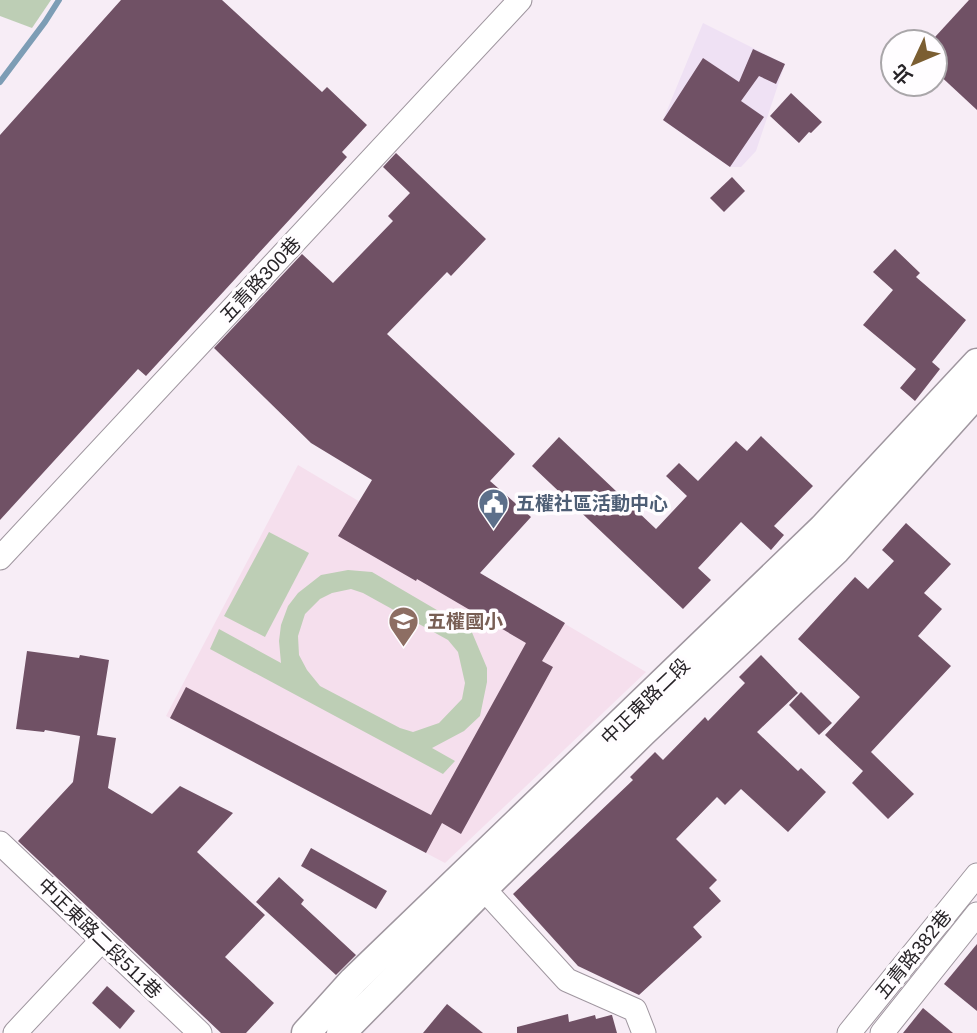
<svg xmlns="http://www.w3.org/2000/svg" width="977" height="1033" font-family="Helvetica,'Noto Sans TC',sans-serif">
<style>
.industrial{fill:#efe1f4}
.education{fill:#f5dfed}
.green{fill:#bdceb5;fill-rule:evenodd}
.lines{fill:none;stroke-linecap:round;stroke-linejoin:round}
.stream{stroke:#7d9db5;stroke-width:6}
.building{fill:#705165}
.minor-casing{stroke:#9f969f;stroke-width:25}
.major-casing{stroke:#9f969f;stroke-width:31}
.minor{stroke:#fff;stroke-width:23}
.major{stroke:#fff;stroke-width:28}
.labels{text-anchor:middle;stroke-width:7;stroke-linejoin:round;paint-order:stroke}
.street-label{font-size:19px;fill:#282428;stroke:#fffdff}
.service-label{font-size:19px;font-weight:bold;fill:#4e5e75;stroke:#fffdff;text-anchor:start}
.education-label{font-size:19px;font-weight:bold;fill:#785e54;stroke:#fffdff;text-anchor:start}
</style>
<rect width="100%" height="100%" fill="#f7edf6"/>
<polygon class="industrial" points="703,23 785,64 756,151 741,167 730,167 663,120"/>
<polygon class="education" points="298,465 646,672 445,863 166,716"/>
<g class="green">
<polygon points="0,0 51,0 32,28 0,16"/>
<polygon points="269,532 309,553 265,637 224,616"/>
<path d="M348 570 372 572 471 630 487 668V682L480 716 464 731 432 748 455 761 443 774 210 649 219 629 281 663 279 641 281 625 288 606 298 593 321 575ZM351 589 363 593 448 640 458 652 465 683 462 699 439 723 413 732 400 728 320 686 307 670 299 655 298 636 305 614 320 599 332 593Z"/>
</g>
<g class="lines">
<polyline class="stream" points="0,82 45,22 59,0"/>
</g>
<g class="building">
<polygon points="121,0 222,0 322,92 327,87 367,125 342,152 347,157 146,376 138,369 0,520 0,135"/>
<polygon points="969,0 977,0 977,110 935,71 935,37"/>
<polygon points="753,49 785,64 776,84 759,76 741,101 764,117 730,167 663,120 703,58 739,82"/>
<polygon points="791,93 822,122 811,133 809,132 799,143 770,116"/>
<polygon points="396,153 486,239 451,276 447,272 387,334 515,454 490,481 531,517 480,573 565,623 542,661 553,667 461,834 442,823 426,853 170,718 186,687 431,815 526,643 417,579 416,581 338,536 372,480 311,443 214,348 302,254 333,283 393,221 388,216 410,193 383,167"/>
<polygon points="732,177 745,191 724,212 710,198"/>
<polygon points="895,249 920,273 916,277 966,320 932,362 940,369 915,401 900,388 916,369 863,325 893,290 873,272"/>
<polygon points="761,436 813,486 774,526 784,535 771,550 741,522 698,568 711,580 683,609 532,466 559,437 656,529 687,496 666,476 679,463 698,481 736,441 747,451"/>
<polygon points="906,523 951,564 924,593 942,609 918,636 951,666 871,752 914,794 888,819 852,783 863,771 825,735 860,697 798,639 855,577 868,589 894,561 882,550"/>
<polygon points="27,651 79,658 80,655 109,660 97,735 116,738 108,788 152,814 180,786 233,813 197,852 265,915 225,957 274,1003 246,1033 221,1033 18,841 73,782 80,736 45,730 44,732 16,729"/>
<polygon points="761,655 798,693 757,732 798,771 801,768 826,792 788,832 741,789 725,805 717,797 676,839 717,880 709,888 721,901 693,927 702,937 639,995 578,966 513,894 633,780 630,777 655,752 663,760 705,717 708,721 745,683 739,677"/>
<polygon points="801,692 832,723 819,735 789,705"/>
<polygon points="311,848 387,891 376,909 301,866"/>
<polygon points="279,877 304,900 301,904 356,955 336,975 256,902"/>
<polygon points="977,944 977,1011 944,984"/>
<polygon points="107,986 135,1011 120,1029 92,1003"/>
<polygon points="447,1004 483,1033 423,1033"/>
<polygon points="923,1008 953,1033 903,1033"/>
<polygon points="568,1014 569,1022 595,1015 596,1019 611,1015 612,1015 617,1033 517,1033 517,1027"/>
</g>
<g class="lines">
<defs>
<g id="minor">
<polyline points="0,558 520,0"/>
<polyline points="0,843 200,1033"/>
<polyline points="473,877 567,980 635,1010 644,1033"/>
<polyline points="15,1033 102,940"/>
<polyline points="849,1033 977,875"/>
<polyline points="882,1033 977,914"/>
</g>
<g id="major">
<polyline points="306,1033 353,981 823,528 977,363"/>
<polyline points="341,1033 483,889 643,732 836,550 977,393"/>
</g>
</defs>
<use href="#minor" class="minor-casing"/>
<use href="#major" class="major-casing"/>
<use href="#minor" class="minor"/>
<use href="#major" class="major"/>
</g>
<defs>
<symbol id="civic-pin" viewBox="-11 -11 22 30"><path d="M0 17L-7.5 6A9.5 9.5 0 1 1 7.5 6Z" fill="#5c6f8a" stroke="#fffdff"/><path d="M-.6-6.5H3V-4.5H.6V-3L4-1V1h2V6H-6V1h2V-1L-.6-3ZM-1.2 2.5V6h2.4V2.5Z" fill="#fff"/></symbol>
<symbol id="school-pin" viewBox="-11 -11 22 30"><path d="M0 17L-7.5 6A9.5 9.5 0 1 1 7.5 6Z" fill="#8d6e63" stroke="#fffdff"/><path d="M0-5L7-2L0 1L-7-2ZM-4 1L0 2.5L4 1V4Q0 6-4 4Z" fill="#fff"/></symbol>
</defs>
<g fill-rule="evenodd">
<use href="#civic-pin" x="476" y="486" width="35" height="47"/>
<use href="#school-pin" x="386" y="604" width="35" height="47"/>
</g>
<g class="labels">
<g class="street-label">
<text transform="translate(260 279) rotate(-47)" y="7">五青路300巷</text>
<text transform="translate(645 701) rotate(-44)" y="7">中正東路二段</text>
<text transform="translate(100 938) rotate(44)" y="7">中正東路二段511巷</text>
<text transform="translate(913 954) rotate(-51)" y="7">五青路382巷</text>
</g>
<g class="service-label">
<text x="516" y="510">五權社區活動中心</text>
</g>
<g class="education-label">
<text x="427" y="628">五權國小</text>
</g>
</g>
<g transform="translate(914 63) rotate(226)"><circle r="33" fill="#fffdff" stroke="#a9a6a9" stroke-width="2"/>
<path d="M0-5L12 26L0 18L-12 26Z" fill="#7b5e32"/>
<text y="-10" font-size="19" font-weight="bold" text-anchor="middle" fill="#282428">北</text>
</g>
</svg>
